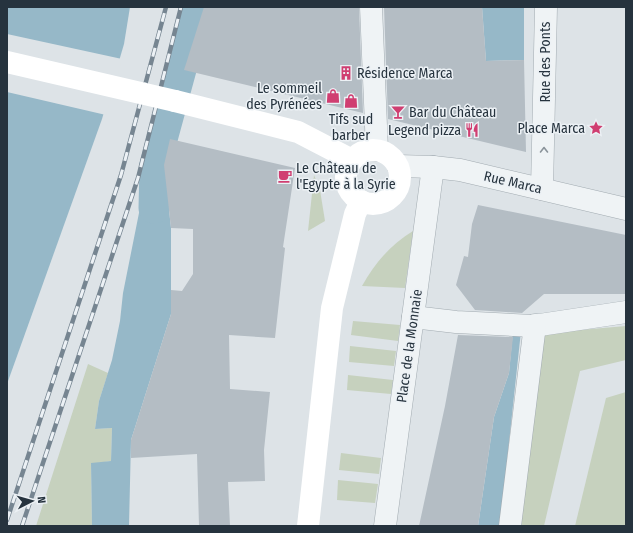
<svg xmlns="http://www.w3.org/2000/svg" width="633" height="533" font-family="'Fira Sans Condensed',sans-serif">
<style>
.green{fill:#c6d1be}
.water{fill:#96b8c8}
.pier{fill:#dde3e7}
.lines{fill:none;stroke-linecap:round;stroke-linejoin:round}
.canal{stroke:#96b8c8;stroke-width:31}
.building{fill:#b4bdc4}
.pedestrian-casing{stroke:#a2abb1;stroke-width:23}
.minor-casing{stroke:#a2abb1;stroke-width:23}
.tertiary-casing{stroke:#a2abb1;stroke-width:23}
.pedestrian{stroke:#eff3f5;stroke-width:22}
.minor{stroke:#eff3f5;stroke-width:22}
.tertiary{stroke:#eff3f5;stroke-width:22}
.secondary{stroke:#fff;stroke-width:22}
.rail-casing{stroke:#768591;stroke-width:4.5}
.rail{stroke:#ecf1f5;stroke-width:3;stroke-dasharray:9;stroke-linecap:butt}
.secondary-bridge{stroke:#fff;stroke-width:22}
.oneway{stroke:#8a939a}
.labels{text-anchor:middle;stroke-width:3;stroke-linejoin:round;paint-order:stroke}
.street-label{font-size:14px;fill:#26333e;stroke:#ecf1f5}
.poi-label{font-size:14px;fill:#26333e;stroke:#ecf1f5;text-anchor:start}
</style>
<rect width="100%" height="100%" fill="#dde3e7"/>
<g class="green">
<polygon points="314,175 320,190 325,221 308,231"/>
<path d="M413 231 405 288 362 286C375 263 391 244 413 231Z"/>
<polygon points="353,321 400,325 398,341 351,335"/>
<polygon points="626,326 626,360 580,371 544,526 516,526 545,333"/>
<polygon points="350,346 396,351 394,366 349,362"/>
<polygon points="88,364 108,373 99,401 95,429 112,428 111,461 91,464 92,526 36,526"/>
<polygon points="348,375 393,380 391,394 347,390"/>
<polygon points="626,392 626,526 575,526 606,398"/>
<polygon points="341,453 381,458 379,474 339,470"/>
<polygon points="338,480 378,484 375,503 337,500"/>
</g>
<g class="water">
<polygon points="7,7 130,7 124,44 102,119 7,384"/>
<polygon points="482,7 524,7 524,60 486,61"/>
<polygon points="146,165 164,165 171,228 171,314 131,440 129,526 92,526 91,463 111,461 112,428 95,429 99,401 112,360 120,321 123,293 142,198"/>
<polygon points="513,331 521,331 500,526 478,526 494,417 509,373"/>
</g>
<polygon class="pier" points="7,34 122,59 106,115 7,92"/>
<g class="lines">
<polyline class="canal" points="154,208 155,165 198,7"/>
</g>
<g class="building">
<polygon points="204,7 359,7 363,113 184,70"/>
<polygon points="384,7 482,7 486,61 524,60 526,152 388,119"/>
<polygon points="170,139 295,168 283,247 285,248 275,338 229,335 230,389 270,392 264,450 265,481 228,482 230,526 199,526 197,454 131,458 131,440 171,314 171,290 182,291 193,274 193,229 171,228 164,165"/>
<polygon points="478,205 626,235 626,294 544,294 522,313 475,310 456,285 464,256 468,257 472,224"/>
<polygon points="458,335 513,337 509,373 494,417 478,526 419,526 445,406"/>
</g>
<g class="lines">
<defs>
<g id="pedestrian">
<polyline points="413,317 456,322 533,326 626,312"/>
<polyline points="385,526 433,167"/>
<polyline points="510,526 535,325"/>
</g>
<g id="minor">
<polyline points="371,7 377,150"/>
<polyline points="542,189 546,7"/>
</g>
<polyline id="tertiary" points="398,166 433,167 460,170 626,209"/>
</defs>
<use href="#pedestrian" class="pedestrian-casing"/>
<use href="#minor" class="minor-casing"/>
<use href="#tertiary" class="tertiary-casing"/>
<use href="#pedestrian" class="pedestrian"/>
<use href="#minor" class="minor"/>
<use href="#tertiary" class="tertiary"/>
<g class="secondary">
<polyline points="175,101 298,132 352,160"/>
<circle cx="373" cy="177" r="27"/>
<polyline points="308,526 332,308 355,214 361,201"/>
</g>
<defs>
<g id="rail">
<polyline points="7,520 121,175 166,7"/>
<polyline points="22,526 138,178 181,7"/>
</g>
</defs>
<use href="#rail" class="rail-casing"/>
<use href="#rail" class="rail"/>
<polyline class="secondary-bridge" points="7,62 175,101"/>
</g>
<defs><path id="oneway-chevron" d="M-2-3.5L2.5 0L-2 3.5" fill="none" stroke-width="1.6" stroke-linecap="round" stroke-linejoin="round"/></defs>
<use class="oneway" href="#oneway-chevron" transform="translate(544 150) rotate(-90)"/>
<defs>
<symbol id="building-bare" viewBox="-9 -9 18 18"><path d="M-4-6H4V6H1V3H-1V6H-4ZM-2.5-4.3h1.7v1.8h-1.7ZM.8-4.3h1.7v1.8H.8ZM-2.5-1h1.7V.8h-1.7ZM.8-1h1.7V.8H.8Z" fill="#d03e71" stroke="#ecf1f5" stroke-width="2.5" paint-order="stroke"/></symbol>
<symbol id="shop-bare" viewBox="-9 -9 18 18"><path d="M-5-2.5h2.3a2.7 3.5 0 0 1 5.4 0H5L5.5 6h-11ZM-1.5-2.5h3a1.5 2.3 0 0 0-3 0Z" fill="#d03e71" stroke="#ecf1f5" stroke-width="2.5" paint-order="stroke"/></symbol>
<symbol id="bar-bare" viewBox="-9 -9 18 18"><path d="M-6-5H6L.8 .8V4.5H3.5V6h-7V4.5H-.8V.8Z" fill="#d03e71" stroke="#ecf1f5" stroke-width="2.5" paint-order="stroke"/></symbol>
<symbol id="sight-bare" viewBox="-9 -9 18 18"><path d="M0-6L1.8-2.2L6-1.7L2.9 1.2L3.7 5.4L0 3.3L-3.7 5.4L-2.9 1.2L-6-1.7L-1.8-2.2Z" fill="#d03e71" stroke="#ecf1f5" stroke-width="2.5" paint-order="stroke"/></symbol>
<symbol id="restaurant-bare" viewBox="-9 -9 18 18"><path d="M-5-6h1v4h1v-4h1v4h1v-4h1v5L-1.5 .5V6h-2V.5L-5-1ZM5-6V6H3V1.5H1.5Q1.5-4 5-6Z" fill="#d03e71" stroke="#ecf1f5" stroke-width="2.5" paint-order="stroke"/></symbol>
<symbol id="cafe-bare" viewBox="-9 -9 18 18"><path d="M-5.5-4.5H6V0H3Q3 3.5 0 3.5H-2.5Q-5.5 3.5-5.5 0ZM3-3.2v2h1.7v-2ZM-6 4.5H4V6H-6Z" fill="#d03e71" stroke="#ecf1f5" stroke-width="2.5" paint-order="stroke"/></symbol>
</defs>
<g fill-rule="evenodd">
<use href="#building-bare" x="336" y="63" width="20" height="20"/>
<use href="#shop-bare" x="323" y="86" width="20" height="20"/>
<use href="#shop-bare" x="341" y="91" width="20" height="20"/>
<use href="#bar-bare" x="388" y="102" width="20" height="20"/>
<use href="#sight-bare" x="586" y="118" width="20" height="20"/>
<use href="#restaurant-bare" x="462" y="120" width="20" height="20"/>
<use href="#cafe-bare" x="275" y="166" width="20" height="20"/>
</g>
<g class="labels">
<g class="street-label">
<text transform="translate(545 62) rotate(-90)" y="5">Rue des Ponts</text>
<text transform="translate(513 182) rotate(13)" y="5">Rue Marca</text>
<text transform="translate(409 346) rotate(-82)" y="5">Place de la Monnaie</text>
</g>
<g class="poi-label">
<text x="357" y="78">Résidence Marca</text>
<text x="322" y="93" text-anchor="end">Le sommeil<tspan x="322" dy="16">des Pyrénées</tspan></text>
<text x="409" y="117">Bar du Château</text>
<text x="351" y="124" text-anchor="middle">Tifs sud<tspan x="351" dy="16">barber</tspan></text>
<text x="585" y="133" text-anchor="end">Place Marca</text>
<text x="461" y="135" text-anchor="end">Legend pizza</text>
<text x="296" y="173">Le Château de<tspan x="296" dy="16">l'Egypte à la Syrie</tspan></text>
</g>
</g>
<rect width="633" height="533" fill="none" stroke="#26333e" stroke-width="16"/>
<g transform="translate(32 501) rotate(84)" stroke="#ecf1f5" stroke-width="3" paint-order="stroke">
<path d="M0-3L7 15L0 10L-7 15Z" fill="#26333e"/>
<text y="-6" font-size="11" font-weight="bold" text-anchor="middle" fill="#26333e">N</text>
</g>
</svg>
